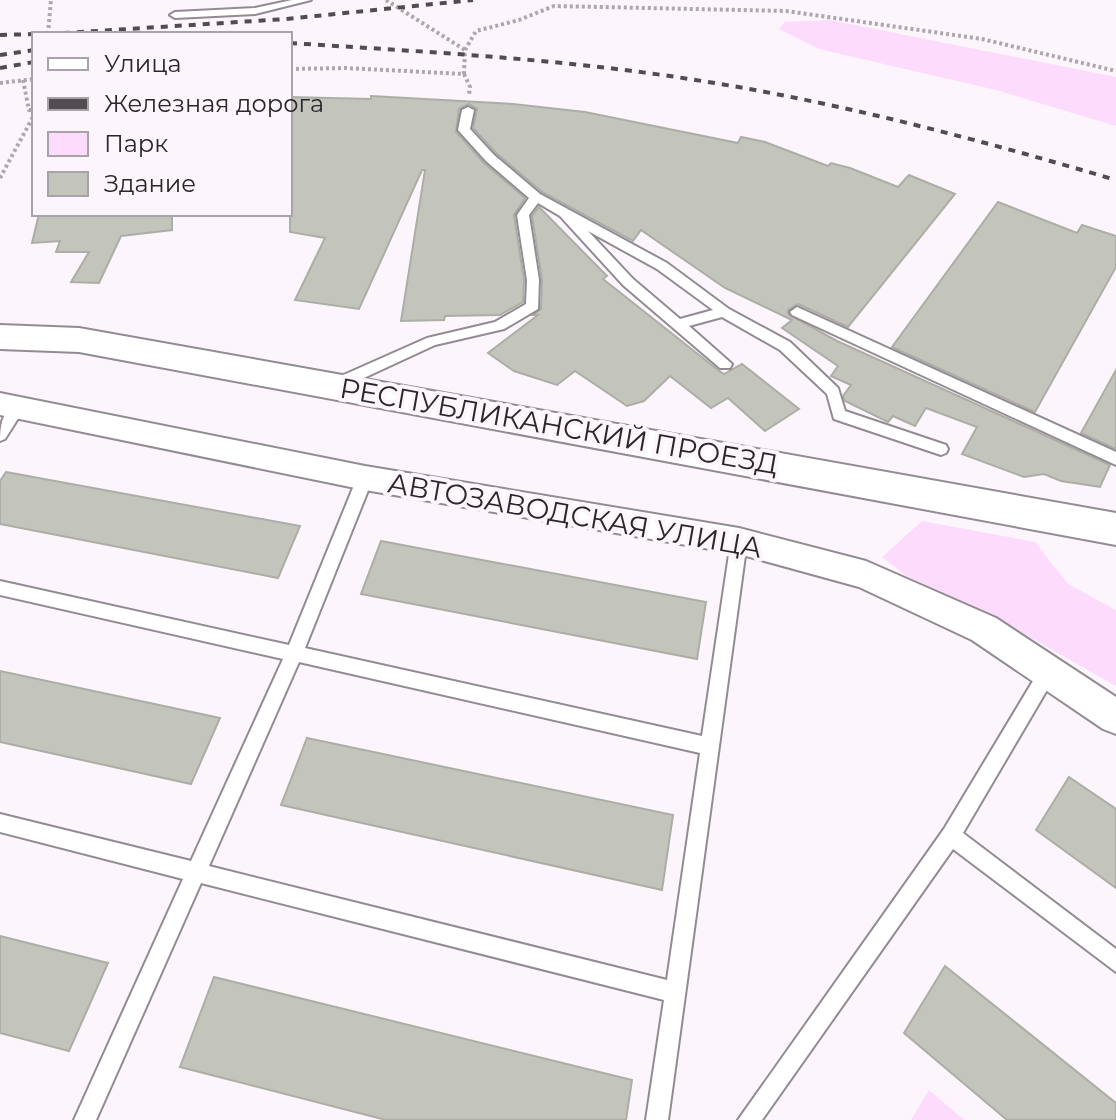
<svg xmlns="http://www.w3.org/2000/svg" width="1116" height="1120" font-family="Montserrat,sans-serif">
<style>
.green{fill:#fddbfc}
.building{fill:#c3c5bd;stroke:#acaea6;stroke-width:2}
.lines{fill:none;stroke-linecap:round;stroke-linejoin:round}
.service-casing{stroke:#928c92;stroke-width:4}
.minor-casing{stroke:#928c92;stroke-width:4}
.tertiary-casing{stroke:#928c92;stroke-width:4}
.path{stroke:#ada7ac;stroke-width:4;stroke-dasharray:3 3;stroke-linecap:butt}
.service{fill:#fff;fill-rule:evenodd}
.minor{fill:#fff;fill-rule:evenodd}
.tertiary{fill:#fff;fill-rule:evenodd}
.rail{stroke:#504c4f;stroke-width:4;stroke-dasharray:7 7;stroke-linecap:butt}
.labels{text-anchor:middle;stroke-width:8;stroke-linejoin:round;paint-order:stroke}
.street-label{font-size:28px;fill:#2a2729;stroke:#fcf5fc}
</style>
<rect width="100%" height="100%" fill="#fcf5fc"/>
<g class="green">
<polygon points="830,20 1116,77 1116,126 996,90 819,49 779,29 785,22"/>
<polygon points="922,521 1035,542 1068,584 1116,610 1116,686 996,618 905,575 882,557"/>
<polygon points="929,1090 964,1120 911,1120"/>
</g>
<g class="building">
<polygon points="371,96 513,104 585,112 738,143 741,137 765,142 828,166 831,163 850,168 898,187 909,175 955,194 848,327 798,304 788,310 788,314 837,341 1110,465 1100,487 1061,481 1044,474 1024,477 962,454 977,427 926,408 915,426 893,416 888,422 845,401 843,396 851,385 831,376 838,366 782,328 792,320 725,288 641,230 633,241 542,192 496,153 473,128 477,109 469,104 459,109 456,132 484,163 525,198 514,215 524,280 523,302 500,315 445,316 444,320 401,321 425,170 422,170 359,309 295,300 325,238 290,232 290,97 371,99"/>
<polygon points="998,202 1077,233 1082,225 1116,236 1116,267 1035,412 892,347"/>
<polygon points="539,207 607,276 603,279 718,370 724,374 742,364 799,409 765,431 728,398 711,408 670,376 644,401 627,406 575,371 557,385 514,371 488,353 538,315 533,315 541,309 542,280 532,216"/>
<polygon points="39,214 172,214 172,230 121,236 99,283 71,282 89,252 56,252 60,241 32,243"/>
<polygon points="1116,370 1116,449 1081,433"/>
<polygon points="6,472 300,526 278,578 0,524 0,481"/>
<polygon points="381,541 706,602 697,659 361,594"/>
<polygon points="0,671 220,718 191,784 0,742"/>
<polygon points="307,738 673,815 662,890 281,805"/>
<polygon points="1069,777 1116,809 1116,888 1036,830"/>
<polygon points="0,936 108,963 69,1051 0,1033"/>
<polygon points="945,966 1116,1103 1116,1120 1007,1120 904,1033"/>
<polygon points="214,977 632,1080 626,1120 386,1120 180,1067"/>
</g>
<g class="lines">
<defs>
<g id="service">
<polygon points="292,0 311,0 255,14 175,18 170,15 175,12 255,8"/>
<path d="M468 107 474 110 470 129 494 155 540 194 667 263 729 309 790 342 838 388 845 411 946 445 948 449 946 453 941 455 834 419 827 394 780 350 722 317 689 326 732 364 730 368H720L623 285 560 216 538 203 529 215 539 280 538 309 504 329 435 345 340 389H330L328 385 330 381 427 338 495 322 526 304 527 280 517 215 529 198 486 161 458 130 462 110ZM588 231 657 269 713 310 680 319 633 279Z"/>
<polygon points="797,307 1116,452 1116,465 792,315 790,312"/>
<path d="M17 404 24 409 5 439 0 441C0 426 2 410 17 404Z"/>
<path d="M365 472 373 478 305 648 702 736 731 541 733 536H745L747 541 668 1120H646L664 1000 201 883 96 1120H74L183 879 0 832V814L191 861 283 659 0 595V581L289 645 357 478ZM299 662 700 753 667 980 209 866Z"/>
<polygon points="1048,664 1054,666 1057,672 1054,678 963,833 1116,949 1116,972 953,849 762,1120 738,1120 944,829 1042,666"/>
</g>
<polygon id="minor" points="0,393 365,466 739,528 866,561 996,618 1116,697 1116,734 1103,729 972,640 859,587 739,554 365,490 0,415"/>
<polygon id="tertiary" points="0,325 79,328 1116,513 1116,545 79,352 0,349"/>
</defs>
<use href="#service" class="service-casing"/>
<use href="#minor" class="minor-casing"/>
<use href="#tertiary" class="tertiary-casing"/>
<g class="path">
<polyline points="386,0 465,50"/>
<polyline points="48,34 51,0"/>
<polyline points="290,69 345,68 464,74 465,50 476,31 519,20 554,6 786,11 982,39 1116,71"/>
<polyline points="464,74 470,87 469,95"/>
<polyline points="23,80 29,110 34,110"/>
<polyline points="0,83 34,79"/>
<polyline points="0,178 34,115"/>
</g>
<use href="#service" class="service"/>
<use href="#minor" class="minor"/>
<use href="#tertiary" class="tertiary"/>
<g class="rail">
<polyline points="49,34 286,19 473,0"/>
<polyline points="0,35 34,34"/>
<path d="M290 43C428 52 566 59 702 81 842 103 980 140 1116 180"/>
<polyline points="0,55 34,50"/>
<polyline points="0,68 34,62"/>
</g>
</g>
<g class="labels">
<g class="street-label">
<text transform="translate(559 426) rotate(10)" y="10">РЕСПУБЛИКАНСКИЙ ПРОЕЗД</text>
<text transform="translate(575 515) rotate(10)" y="10">АВТОЗАВОДСКАЯ УЛИЦА</text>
</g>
</g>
<rect x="32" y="32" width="260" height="184" fill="#fcf5fc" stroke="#a8a3a8" stroke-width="2"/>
<rect x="48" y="58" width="40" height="12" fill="#ffffff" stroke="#a8a3a8" stroke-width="2"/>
<text x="104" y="72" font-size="24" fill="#2a2729">Улица</text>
<rect x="48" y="98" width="40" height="12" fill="#504c4f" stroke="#a8a3a8" stroke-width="2"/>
<text x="104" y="112" font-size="24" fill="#2a2729">Железная дорога</text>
<rect x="48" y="132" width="40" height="24" fill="#fddbfc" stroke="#a8a3a8" stroke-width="2"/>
<text x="104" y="152" font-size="24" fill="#2a2729">Парк</text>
<rect x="48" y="172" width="40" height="24" fill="#c3c5bd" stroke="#a8a3a8" stroke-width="2"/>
<text x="104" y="192" font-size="24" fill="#2a2729">Здание</text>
</svg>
